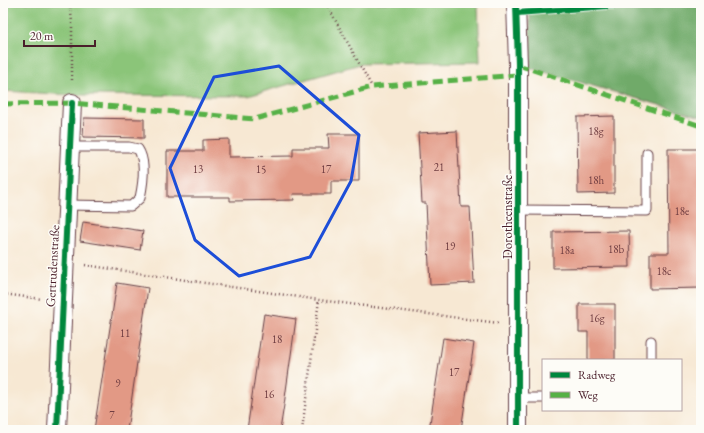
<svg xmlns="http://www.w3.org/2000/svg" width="704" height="433" font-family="'EB Garamond',serif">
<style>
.green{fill:#8bc579;stroke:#6a7252}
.forest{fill:#70aa69;stroke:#5d644a}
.building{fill:#e29985}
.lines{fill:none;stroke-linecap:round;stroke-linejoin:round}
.service-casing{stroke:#643d44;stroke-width:11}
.minor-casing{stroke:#643d44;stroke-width:20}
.path{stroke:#643d44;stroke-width:2.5;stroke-dasharray:1 3;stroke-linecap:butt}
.service{stroke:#fff;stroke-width:9}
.minor{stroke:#fff;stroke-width:18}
.quiet{stroke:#57b146;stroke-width:5;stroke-dasharray:10 5;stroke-linecap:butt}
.cycleway-casing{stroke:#fdfcf7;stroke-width:8}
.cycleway{stroke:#00873e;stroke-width:6}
.marked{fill:none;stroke:#1d4ed8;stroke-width:3;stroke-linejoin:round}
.labels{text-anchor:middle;stroke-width:3;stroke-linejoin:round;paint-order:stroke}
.number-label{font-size:11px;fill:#703e42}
.street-label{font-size:13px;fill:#4a1f2b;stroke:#fdfcf7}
</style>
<rect width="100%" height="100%" fill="#fdfcf7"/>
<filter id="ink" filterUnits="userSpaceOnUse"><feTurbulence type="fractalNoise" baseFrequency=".025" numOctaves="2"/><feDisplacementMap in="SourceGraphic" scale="8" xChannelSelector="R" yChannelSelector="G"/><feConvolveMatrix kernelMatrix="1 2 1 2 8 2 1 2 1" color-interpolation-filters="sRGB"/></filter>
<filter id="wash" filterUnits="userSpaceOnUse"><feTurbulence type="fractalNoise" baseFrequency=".012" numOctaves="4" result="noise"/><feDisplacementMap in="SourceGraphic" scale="16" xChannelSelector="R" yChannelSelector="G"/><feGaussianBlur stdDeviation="0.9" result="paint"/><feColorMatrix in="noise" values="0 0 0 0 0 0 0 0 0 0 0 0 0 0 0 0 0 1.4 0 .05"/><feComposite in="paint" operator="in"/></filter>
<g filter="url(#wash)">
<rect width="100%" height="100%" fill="#f7e8d3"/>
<polygon class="green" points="3,3 478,3 480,62 360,64 248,96 72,95 3,91"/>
<polygon class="forest" points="530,3 701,3 701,117 530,68"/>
<g id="blocks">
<g class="building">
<polygon points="614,116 614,193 578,194 577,117"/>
<polygon points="84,118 144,119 144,138 83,137"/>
<polygon points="457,131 461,207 470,207 474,283 430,285 426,203 422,203 418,133"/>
<polygon points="328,134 359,134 359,181 331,181 331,194 293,194 294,200 230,201 230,197 167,197 167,151 203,151 203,140 229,139 229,157 293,156 293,148 329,148"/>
<polygon points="668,149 701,149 701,288 650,289 650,253 669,253"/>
<polygon points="83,222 143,231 140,250 80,241"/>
<polygon points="629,231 630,267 553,268 553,232"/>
<polygon points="117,283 148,288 127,430 94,430"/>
<polygon points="579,304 615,304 615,360 588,360 588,332 579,332"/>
<polygon points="264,314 296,319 284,405 280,430 247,430"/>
<polygon points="443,338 474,343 461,430 429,430"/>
</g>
</g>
</g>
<g filter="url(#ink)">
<use href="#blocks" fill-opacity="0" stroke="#643d44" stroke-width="1"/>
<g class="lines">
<defs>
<g id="service">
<path d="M66 205 131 206 140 198C143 184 146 161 138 149L129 147H69"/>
<polyline points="517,210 647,211 647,153"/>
<polyline points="651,360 651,341"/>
<polyline points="519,398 543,398"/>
</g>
<g id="minor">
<polyline points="516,3 518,65 518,430"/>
<polyline points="57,430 72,103"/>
</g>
</defs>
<use href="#service" class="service-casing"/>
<use href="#minor" class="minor-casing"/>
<g class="path">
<polyline points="70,3 72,22 72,82"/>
<polyline points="326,3 372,87"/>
<polyline points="85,265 319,300 498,323"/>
<polyline points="3,294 42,299"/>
<polyline points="302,430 319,300"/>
</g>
<use href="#service" class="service"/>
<use href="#minor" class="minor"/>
<g class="quiet">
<polyline points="518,65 701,126"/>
<polyline points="3,104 72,103 255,119 372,87 518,75"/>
</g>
<defs>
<g id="cycleway">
<polyline points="516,3 518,65 518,430"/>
<polyline points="517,13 646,3"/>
<polyline points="57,430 72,103"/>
</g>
</defs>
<use href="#cycleway" class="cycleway-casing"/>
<use href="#cycleway" class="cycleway"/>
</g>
</g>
<path class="marked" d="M279 66 359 135 351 181 310 257 239 276 195 240 170 168 214 77Z"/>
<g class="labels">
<g class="number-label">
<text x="596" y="135">18g</text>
<text x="439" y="171">21</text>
<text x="198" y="173">13</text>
<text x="261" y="173">15</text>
<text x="326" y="173">17</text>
<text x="596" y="184">18h</text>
<text x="682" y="215">18e</text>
<text x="450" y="250">19</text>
<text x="616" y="253">18b</text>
<text x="567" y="254">18a</text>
<text x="664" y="275">18c</text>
<text x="597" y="322">16g</text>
<text x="125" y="337">11</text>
<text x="277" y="343">18</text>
<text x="454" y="376">17</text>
<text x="118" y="387">9</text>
<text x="269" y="398">16</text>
<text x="112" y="419">7</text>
</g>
<g class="street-label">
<text transform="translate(507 217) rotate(-90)" y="5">Dorotheenstraße</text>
<text transform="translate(52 266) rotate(-87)" y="5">Gertrudenstraße</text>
</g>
</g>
<rect width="704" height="433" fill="none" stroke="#fdfcf7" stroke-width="16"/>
<rect x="542" y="359" width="140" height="52" fill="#fdfcf7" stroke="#b5a4a5"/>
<rect x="550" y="372" width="20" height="6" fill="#00873e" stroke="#b5a4a5"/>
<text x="578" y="379" font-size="12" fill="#4a1f2b">Radweg</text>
<rect x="550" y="392" width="20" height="6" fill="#57b146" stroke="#b5a4a5"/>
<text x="578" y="399" font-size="12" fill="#4a1f2b">Weg</text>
<path d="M24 40v6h71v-6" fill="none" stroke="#4a1f2b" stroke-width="2"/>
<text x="30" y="40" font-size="12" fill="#4a1f2b" stroke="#fdfcf7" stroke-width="3" paint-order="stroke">20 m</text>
</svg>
